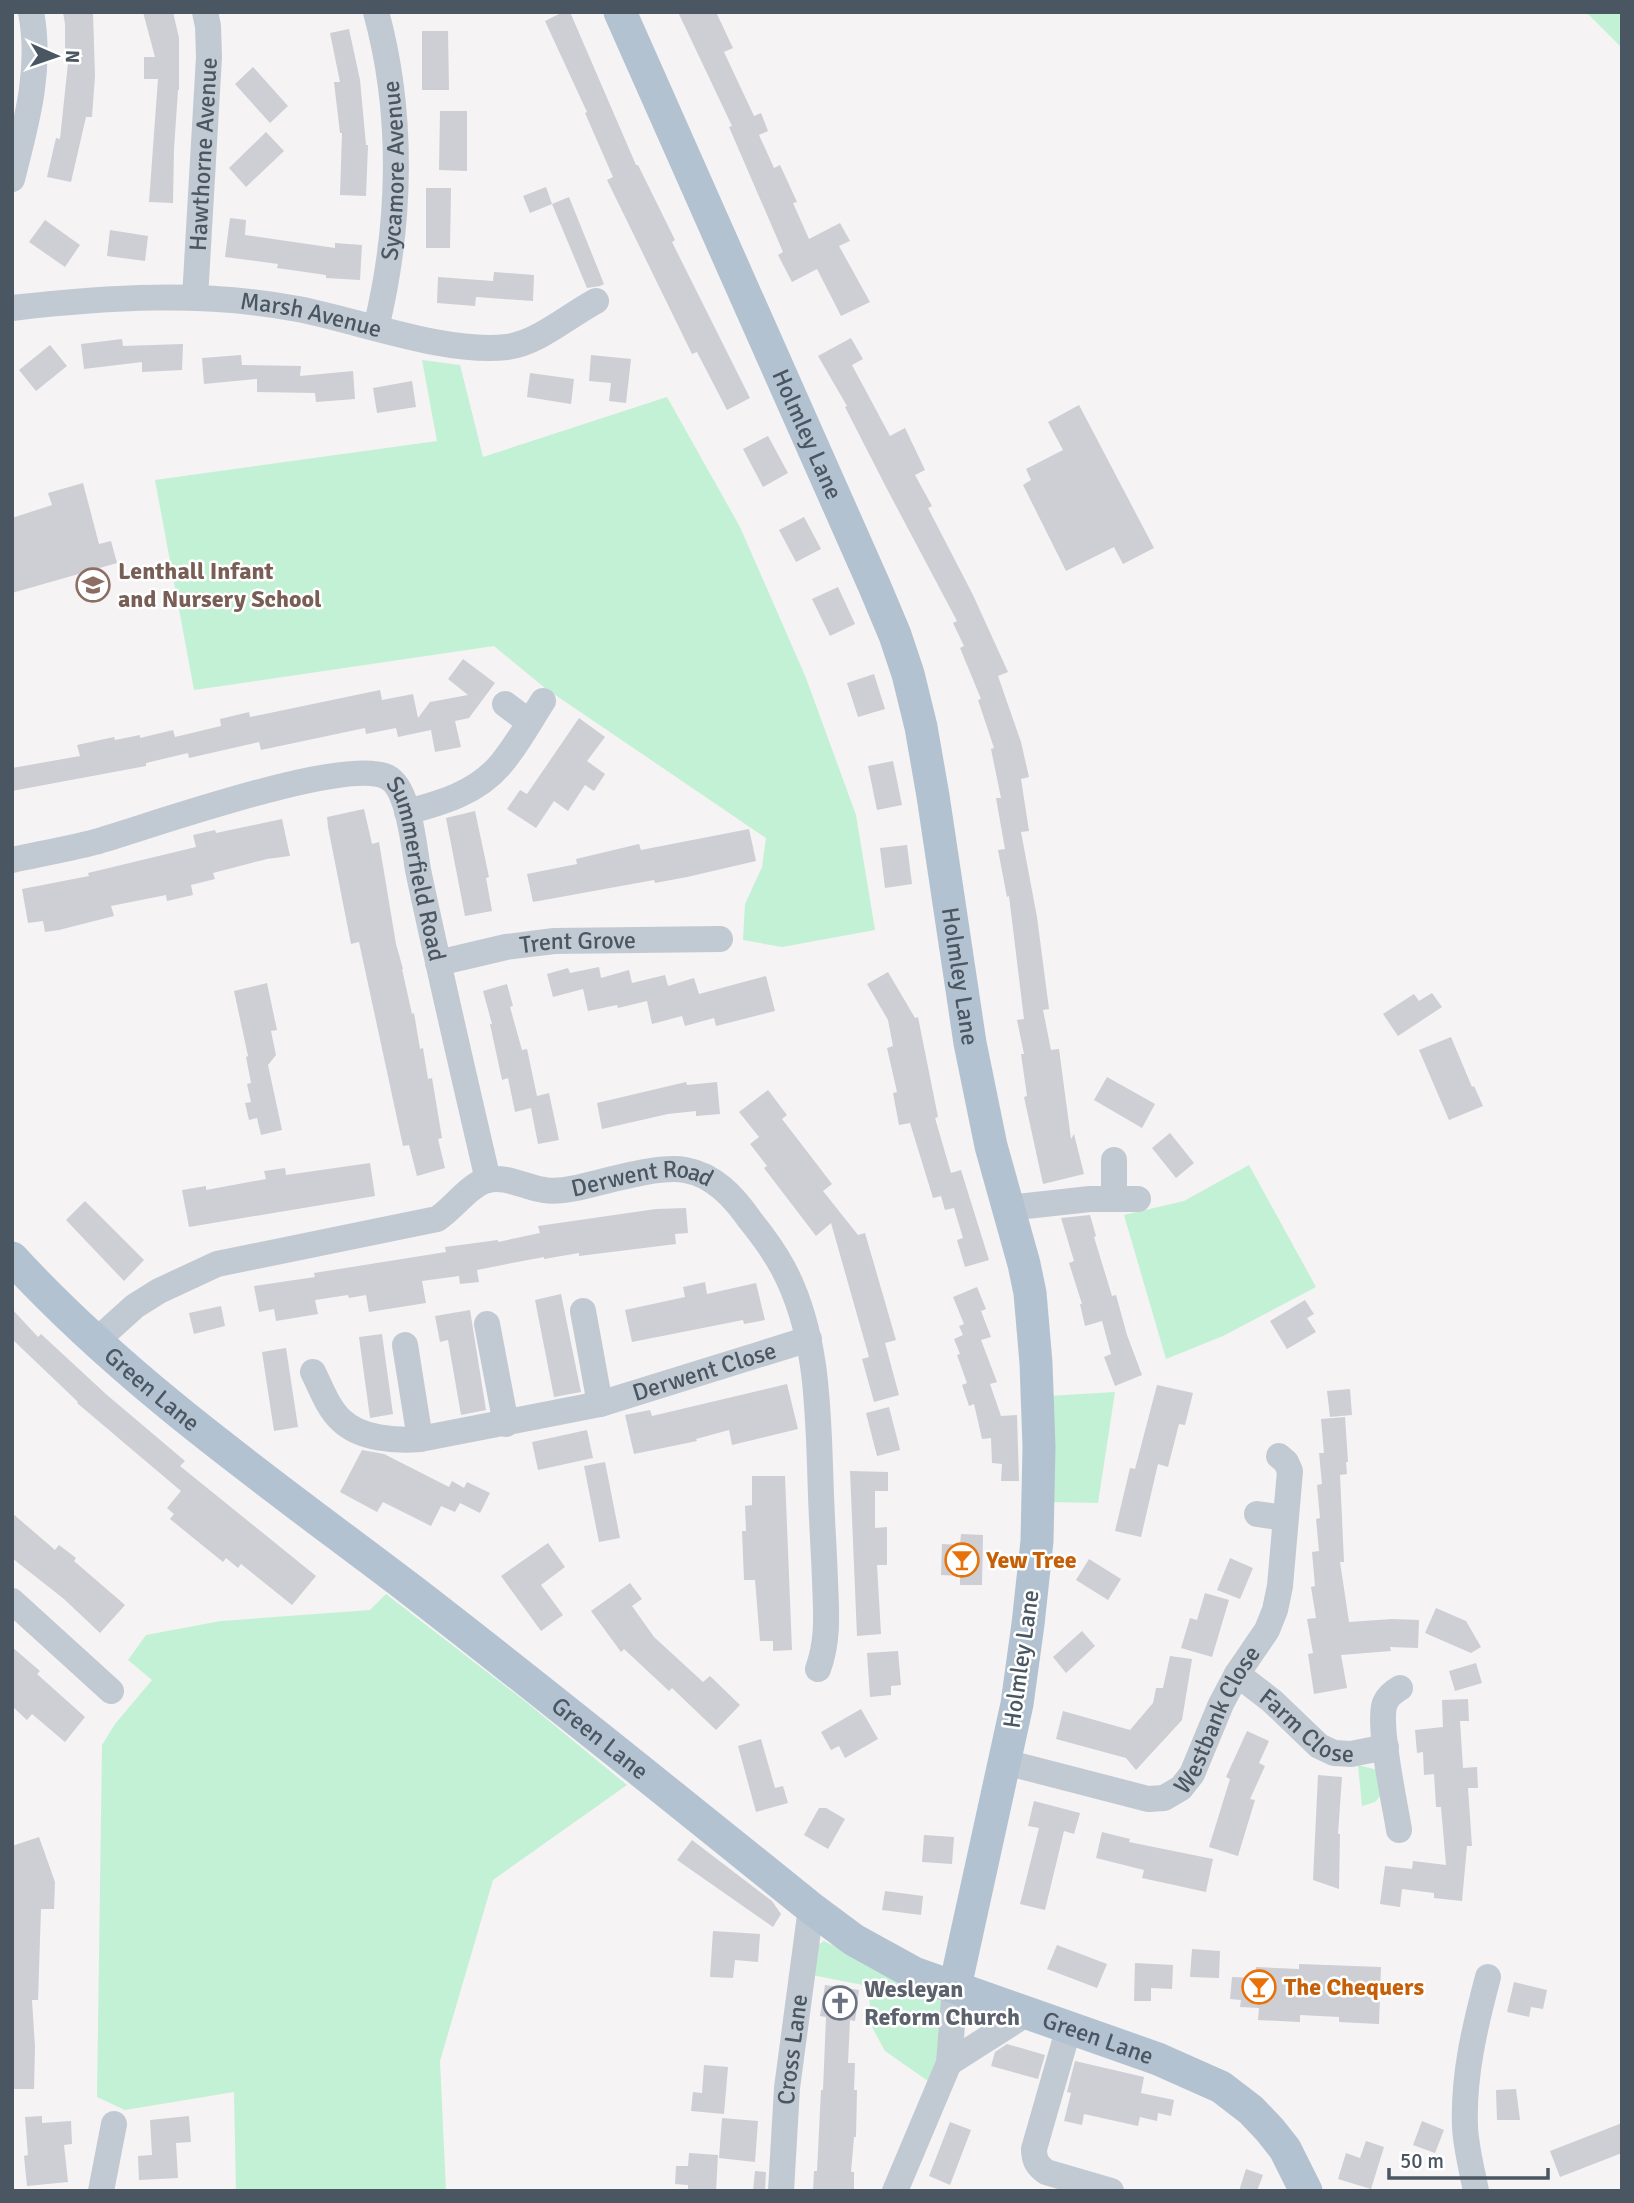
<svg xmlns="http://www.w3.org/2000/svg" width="1634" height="2203" font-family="Signika,sans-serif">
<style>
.green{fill:#c3f1d5}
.building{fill:#cdcfd5}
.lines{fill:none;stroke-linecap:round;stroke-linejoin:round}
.minor{stroke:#c1cad2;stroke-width:26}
.major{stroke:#b3c2d1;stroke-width:33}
.labels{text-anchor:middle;stroke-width:5;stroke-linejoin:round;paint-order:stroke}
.street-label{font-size:24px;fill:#4a5661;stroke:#fff}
.education-label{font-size:24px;font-weight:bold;fill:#785e54;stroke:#fff;text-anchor:start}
.food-label{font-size:24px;font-weight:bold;fill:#c56008;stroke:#fff;text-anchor:start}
.worship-label{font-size:24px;font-weight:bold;fill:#5b616d;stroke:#fff;text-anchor:start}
</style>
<rect width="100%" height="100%" fill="#f5f3f3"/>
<g class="green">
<polygon points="1586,12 1622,12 1622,48"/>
<polygon points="422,360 460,365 483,457 667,397 740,527 806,678 856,815 875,930 782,947 743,940 745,904 762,867 766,838 545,688 494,646 194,690 155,480 437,441"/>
<polygon points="1249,1165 1316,1287 1223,1336 1166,1359 1124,1215 1184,1201"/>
<polygon points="1115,1392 1098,1503 1049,1502 1049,1396"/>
<polygon points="386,1594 526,1702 627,1785 493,1880 440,2061 446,2191 236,2191 234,2092 125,2110 97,2097 102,1745 115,1724 152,1680 128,1660 146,1635 221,1621 370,1610"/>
<polygon points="1358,1765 1378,1770 1381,1795 1375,1802 1362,1806"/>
<polygon points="824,1941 944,1999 943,2053 928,2081 885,2051 872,2027 868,1986 812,1975 819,1944"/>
</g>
<g class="building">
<polygon points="63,12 93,12 95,76 92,117 86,117 71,182 47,177 56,138 60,139 68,63 65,63 65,24"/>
<polygon points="143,12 173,12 179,38 179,90 178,90 174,149 173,203 149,202 158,79 144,79 144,57 155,57"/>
<polygon points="563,12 570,12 636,165 638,165 675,240 672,242 750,398 727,410 697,352 692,354 607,180 613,177 585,113 587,112 545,21"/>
<polygon points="678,12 716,12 733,48 724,52 754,116 761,113 768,131 759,135 774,168 780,165 797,202 793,203 809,239 840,223 850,241 839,246 870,302 841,316 817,269 792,282 778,255 783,252 774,231 729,127 732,126"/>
<polygon points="349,29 360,80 366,145 368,145 366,196 340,195 342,133 340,133 334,82 340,82 330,33"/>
<polygon points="422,31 448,31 449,90 422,90"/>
<polygon points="253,67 288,106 270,123 235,84"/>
<polygon points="440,111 467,111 467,171 439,170"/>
<polygon points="266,132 284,151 246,187 229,168"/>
<polygon points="546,187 552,204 530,213 523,196"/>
<polygon points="426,188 451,188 450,248 426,248"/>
<polygon points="569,197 604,284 600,286 587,288 552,204"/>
<polygon points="230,218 246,220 245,235 335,248 335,243 362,245 360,280 326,278 326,275 277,268 278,264 225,257"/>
<polygon points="45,220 80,245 65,267 29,242"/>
<polygon points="110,230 148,236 145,261 107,256"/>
<polygon points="494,272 534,275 533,301 476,297 475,306 437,303 438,277 493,281"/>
<polygon points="851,338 863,359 852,365 890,436 905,428 925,470 915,475 932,506 928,508 973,595 1008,672 998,676 1021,742 1029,777 1021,779 1029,831 1021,832 1037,917 1049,1009 1043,1010 1051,1050 1059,1049 1071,1139 1074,1134 1084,1174 1043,1184 1024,1097 1027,1096 1021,1054 1024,1054 1017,1020 1024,1019 1009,896 1007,897 998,850 1005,849 996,798 1001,798 991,749 994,748 978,700 981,699 960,648 964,646 953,623 957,621 887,489 845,407 847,406 818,356"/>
<polygon points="122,339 123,346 183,344 182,370 142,372 142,362 84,369 81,344"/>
<polygon points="50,345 67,366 36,391 19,370"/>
<polygon points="241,355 242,365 301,366 300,376 353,371 355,399 316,402 315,393 257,392 257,379 204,384 202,358"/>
<polygon points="591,355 631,359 626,403 609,401 611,383 589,381"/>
<polygon points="530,373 574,379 571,404 527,397"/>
<polygon points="412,381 416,407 377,413 373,388"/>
<polygon points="1079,405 1154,548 1123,564 1114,547 1066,571 1023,485 1031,480 1026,469 1063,450 1048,422"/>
<polygon points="768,436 788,473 763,487 743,449"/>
<polygon points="83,483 99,544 111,541 117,563 12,593 12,518 52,505 48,493"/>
<polygon points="804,517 821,549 796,562 779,530"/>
<polygon points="838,587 855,624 830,636 812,599"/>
<polygon points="463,659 495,683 469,718 455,721 461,747 435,752 431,730 398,737 396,728 366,734 365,728 261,750 259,742 189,758 188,753 146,763 146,766 12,791 12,768 80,756 77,745 114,737 115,740 140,735 140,738 173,730 175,737 221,726 220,719 249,712 250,717 380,690 382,700 413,694 418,718 430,702 468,695 448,679"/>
<polygon points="874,674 885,709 858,717 847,683"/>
<polygon points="579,718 605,737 587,761 605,774 594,791 585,785 568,811 554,801 536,828 507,809 520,790 527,794"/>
<polygon points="893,761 902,805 877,810 868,766"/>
<polygon points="364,809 372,844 379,842 396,944 403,969 402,969 412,1014 414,1013 420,1049 423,1048 428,1079 432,1078 442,1138 438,1139 445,1168 417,1176 409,1145 403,1146 359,942 351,944 328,827 327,817"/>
<polygon points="475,811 489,877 486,878 492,911 465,916 446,818"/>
<polygon points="282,819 290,856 267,859 213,873 215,879 191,885 193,895 167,901 166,895 111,906 114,916 59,930 45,932 43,921 28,923 22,889 89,876 88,873 196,847 193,835 215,830 216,833"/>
<polygon points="749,829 756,861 687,877 655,883 654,880 533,902 527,874 577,864 576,859 639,844 641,850"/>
<polygon points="907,845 912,884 885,888 880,848"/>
<polygon points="599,967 601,978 629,970 632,983 665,975 668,986 694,978 699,994 766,976 775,1011 716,1026 714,1018 685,1026 682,1016 652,1024 647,1001 618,1008 617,1005 588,1011 583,989 553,997 547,974 568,968 570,973"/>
<polygon points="888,972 915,1018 918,1017 938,1117 935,1118 951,1173 961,1170 989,1260 965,1267 957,1240 963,1238 954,1208 945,1210 941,1196 933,1198 910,1123 899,1125 893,1093 897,1092 887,1048 893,1046 888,1020 867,984"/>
<polygon points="267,983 277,1030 271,1031 276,1055 268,1065 282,1130 261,1135 257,1118 249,1120 245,1103 251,1102 247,1084 251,1083 246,1057 248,1056 234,991"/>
<polygon points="507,984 513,1006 510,1007 522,1050 527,1049 537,1096 549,1093 559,1140 538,1144 531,1108 515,1112 508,1078 502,1080 490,1024 492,1024 483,991"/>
<polygon points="1432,993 1442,1007 1398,1036 1383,1014 1414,994 1419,1001"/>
<polygon points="1451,1037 1472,1087 1474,1086 1483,1106 1449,1120 1419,1050"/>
<polygon points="1107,1077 1155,1104 1142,1128 1094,1100"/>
<polygon points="686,1082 687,1085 717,1082 720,1114 696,1116 696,1111 668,1114 602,1129 597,1103"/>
<polygon points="768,1090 787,1115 782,1119 832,1184 823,1191 858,1235 865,1233 896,1340 885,1343 899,1395 874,1402 862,1359 869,1357 831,1223 816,1236 764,1168 767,1166 750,1144 759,1137 739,1112"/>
<polygon points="1170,1133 1194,1163 1176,1178 1152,1148"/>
<polygon points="370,1163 375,1196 189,1227 182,1190 206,1186 206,1190 266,1179 264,1171 285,1168 286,1175"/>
<polygon points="85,1201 144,1260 124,1281 66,1220"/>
<polygon points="686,1208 688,1233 675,1234 676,1244 579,1256 579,1253 544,1259 544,1257 512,1263 477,1270 479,1282 460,1284 459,1276 422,1281 426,1303 369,1312 366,1295 349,1298 348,1295 315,1300 318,1314 276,1321 274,1309 259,1312 254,1286 315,1277 314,1273 446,1252 445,1247 498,1240 498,1242 540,1233 538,1226 656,1209"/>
<polygon points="1090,1215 1096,1236 1094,1237 1112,1296 1116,1295 1127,1335 1142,1375 1115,1386 1104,1357 1111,1354 1102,1321 1085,1326 1080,1304 1082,1304 1069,1263 1074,1261 1061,1218"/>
<polygon points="705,1282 707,1294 756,1283 765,1320 744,1324 743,1320 632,1342 625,1310 685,1297 683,1287"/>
<polygon points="977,1287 986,1309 981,1311 991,1337 981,1340 997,1382 990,1384 1001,1416 1017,1415 1019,1481 1001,1481 1002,1464 992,1463 991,1438 982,1439 974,1404 969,1406 962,1385 967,1383 957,1355 960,1354 954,1339 963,1335 959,1326 964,1324 953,1297"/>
<polygon points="561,1294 581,1392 554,1397 535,1300"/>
<polygon points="1305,1300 1314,1314 1307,1318 1316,1332 1287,1349 1270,1321"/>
<polygon points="221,1306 225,1326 194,1334 189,1313"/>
<polygon points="12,1309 38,1337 41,1334 107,1395 185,1461 180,1466 316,1576 292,1605 241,1564 238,1568 226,1558 223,1562 170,1519 174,1514 167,1508 181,1491 77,1403 78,1402 12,1339"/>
<polygon points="470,1310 486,1410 461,1415 448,1340 440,1342 435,1316"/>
<polygon points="382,1334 393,1414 370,1418 359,1337"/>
<polygon points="286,1348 298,1427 274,1431 262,1352"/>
<polygon points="787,1384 798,1429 732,1445 729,1430 696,1439 697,1441 634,1454 625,1415 650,1410 652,1416"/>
<polygon points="1157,1385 1193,1393 1185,1425 1179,1424 1168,1467 1158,1464 1141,1537 1115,1531 1130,1468 1135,1469"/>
<polygon points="1350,1389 1352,1415 1330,1417 1327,1391"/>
<polygon points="889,1407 900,1450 877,1456 866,1413"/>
<polygon points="1345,1417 1348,1462 1346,1462 1347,1474 1340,1475 1344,1562 1340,1562 1349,1622 1392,1619 1419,1620 1418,1648 1390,1647 1391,1651 1341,1655 1347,1688 1314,1694 1308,1654 1313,1653 1307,1619 1316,1618 1311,1587 1315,1586 1312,1552 1319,1551 1316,1519 1320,1518 1317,1485 1322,1484 1319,1453 1324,1453 1321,1419"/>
<polygon points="587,1430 593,1458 538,1470 532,1442"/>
<polygon points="362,1450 384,1454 449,1487 452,1481 464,1488 467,1482 490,1493 480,1513 460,1503 455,1512 441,1506 431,1526 383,1502 377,1512 340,1492"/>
<polygon points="605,1462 620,1538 599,1542 584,1466"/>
<polygon points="850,1471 888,1472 888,1491 875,1491 875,1528 887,1527 887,1565 877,1565 881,1634 857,1636"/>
<polygon points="752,1476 785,1476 792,1650 773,1651 773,1641 760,1641 755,1580 744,1580 742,1531 746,1531 745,1506 752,1505"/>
<polygon points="12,1513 55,1550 59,1545 76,1558 74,1561 125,1605 100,1633 64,1599 12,1558"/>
<polygon points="961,1534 983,1535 982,1585 960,1585 960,1576 941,1575 942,1544 960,1545"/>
<polygon points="548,1543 565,1567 541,1585 563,1615 541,1631 501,1576"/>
<polygon points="1230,1558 1253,1568 1240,1599 1217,1590"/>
<polygon points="1089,1559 1121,1579 1108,1600 1076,1580"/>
<polygon points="630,1583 642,1599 632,1606 654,1637 703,1682 710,1676 740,1705 716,1730 672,1688 669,1691 624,1649 621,1652 591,1611"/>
<polygon points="1205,1593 1229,1600 1212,1657 1181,1648 1190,1618 1197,1620"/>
<polygon points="1436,1608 1466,1621 1481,1647 1471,1653 1425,1633"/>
<polygon points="1082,1631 1095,1646 1066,1673 1053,1657"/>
<polygon points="12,1647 40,1671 37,1674 85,1717 65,1742 32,1714 27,1720 12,1706"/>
<polygon points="898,1651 901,1685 891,1686 891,1695 870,1697 867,1653"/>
<polygon points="1170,1656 1192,1659 1182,1720 1136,1770 1126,1758 1056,1739 1063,1711 1130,1730 1153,1703 1156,1688 1163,1688"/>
<polygon points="1476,1663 1482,1683 1455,1691 1449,1671"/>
<polygon points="1468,1699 1469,1721 1460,1721 1463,1768 1477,1767 1478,1788 1468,1788 1472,1846 1467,1846 1462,1901 1434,1898 1434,1893 1402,1889 1400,1907 1380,1904 1385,1866 1412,1869 1413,1861 1446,1865 1441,1807 1436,1807 1434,1774 1424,1775 1423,1752 1417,1753 1415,1730 1443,1727 1442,1700"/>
<polygon points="861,1709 878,1739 845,1758 839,1746 831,1750 821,1732"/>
<polygon points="1247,1731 1269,1741 1259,1763 1265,1766 1250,1799 1255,1800 1238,1856 1209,1847 1230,1779 1226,1777"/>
<polygon points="761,1739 775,1788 783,1786 788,1803 756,1812 738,1746"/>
<polygon points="1318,1775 1342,1777 1338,1834 1340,1834 1339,1889 1313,1880"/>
<polygon points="1034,1801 1080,1813 1074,1834 1064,1831 1045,1910 1020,1904 1039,1828 1028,1826"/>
<polygon points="819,1808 826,1808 845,1819 828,1849 804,1835"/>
<polygon points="1102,1832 1130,1839 1129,1842 1213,1859 1206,1892 1142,1878 1144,1870 1096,1858"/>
<polygon points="924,1835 954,1837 952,1864 922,1862"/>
<polygon points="39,1837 55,1882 54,1909 41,1909 38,2000 32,2000 35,2047 34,2089 12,2089 12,1846"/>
<polygon points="692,1840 772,1901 781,1914 773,1927 677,1860"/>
<polygon points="885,1891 923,1896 921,1915 882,1910"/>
<polygon points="713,1931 760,1934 758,1962 735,1960 733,1978 710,1977"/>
<polygon points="1057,1945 1107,1964 1097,1988 1047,1969"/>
<polygon points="1192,1949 1220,1951 1219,1978 1190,1977"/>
<polygon points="1135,1963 1173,1965 1172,1989 1151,1988 1151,2001 1134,2001"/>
<polygon points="1299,1964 1381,1967 1379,2024 1339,2022 1339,2017 1300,2015 1300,2022 1258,2020 1259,2008 1240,2007 1241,2000 1230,1999 1232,1977 1256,1978 1256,1967 1299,1969"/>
<polygon points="1514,1982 1547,1990 1543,2009 1531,2007 1529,2017 1507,2012"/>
<polygon points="825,1985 859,1990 855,2021 850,2020 848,2063 855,2063 854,2090 857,2090 856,2137 854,2137 851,2172 854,2172 854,2191 813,2191 814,2171 817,2171 821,2090 823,2090 826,2017 820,2016"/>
<polygon points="1007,2044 1045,2055 1038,2079 991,2066 995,2052"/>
<polygon points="1075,2061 1144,2077 1141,2093 1174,2100 1171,2116 1158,2113 1157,2121 1140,2117 1138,2126 1084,2114 1082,2125 1064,2121 1071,2093 1067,2092"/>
<polygon points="704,2065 728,2067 724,2114 691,2111 693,2092 702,2093"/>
<polygon points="1516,2089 1520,2120 1497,2120 1496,2090"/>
<polygon points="42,2116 42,2123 71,2121 72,2144 64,2145 68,2182 27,2186 24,2156 28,2155 25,2117"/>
<polygon points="189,2116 191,2142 176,2143 178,2178 139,2180 138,2156 152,2155 150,2120"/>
<polygon points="722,2118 758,2121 755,2162 719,2158"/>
<polygon points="1422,2121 1444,2130 1435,2153 1413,2145"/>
<polygon points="950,2122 971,2130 950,2185 929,2176"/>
<polygon points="1622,2123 1622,2153 1560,2177 1550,2151"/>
<polygon points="1366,2141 1384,2147 1371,2189 1338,2179 1346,2153 1360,2158"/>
<polygon points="689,2153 718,2155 716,2191 688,2191 688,2185 675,2184 676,2166 688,2166"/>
<polygon points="1246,2169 1263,2175 1257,2191 1239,2191"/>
<polygon points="755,2171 766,2172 765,2191 753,2191"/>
</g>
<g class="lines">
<g class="minor">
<path d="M12 179C26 124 42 70 31 12"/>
<path id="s1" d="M195 298 209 57 208 26 205 12"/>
<path id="s2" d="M12 308C107 297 204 291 298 309 360 321 445 354 507 347 538 343 568 316 596 301"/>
<path id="s3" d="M376 328C401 225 404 114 376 12"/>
<polyline points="505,704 529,722"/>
<path d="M407 812C441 803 477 793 501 764 517 745 530 721 543 701"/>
<path id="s4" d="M12 860C40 854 68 849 95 842 148 827 345 756 387 777 409 787 414 847 418 870 440 974 464 1077 488 1180"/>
<path id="s5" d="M438 963 506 947 554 941 720 939"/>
<polyline points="1114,1160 1114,1198"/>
<polyline points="1008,1208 1090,1199 1138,1199"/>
<polyline points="583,1311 600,1404"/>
<polyline points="487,1324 506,1424"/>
<path id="s6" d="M95 1342 135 1306 159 1291 217 1264 437 1219C454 1208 468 1186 487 1180 506 1175 526 1188 544 1190 554 1192 566 1190 576 1188 604 1182 658 1165 685 1170 714 1175 734 1197 750 1220 762 1235 774 1251 783 1268 820 1337 818 1419 821 1495 822 1524 824 1552 825 1580 826 1611 829 1639 818 1669"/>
<polyline points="405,1345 420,1439"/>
<path id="s7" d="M313 1372C321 1388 328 1408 341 1420 360 1439 396 1441 420 1439L600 1404 809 1339"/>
<polyline points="1257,1514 1285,1518"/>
<polyline points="12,1601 111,1691"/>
<path id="s8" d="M1237 1674 1272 1701 1319 1746 1334 1753 1351 1754 1386 1747"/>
<path id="s9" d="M1005 1762 1148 1799 1164 1798 1181 1788 1192 1774 1221 1704 1237 1674 1267 1630 1275 1610 1280 1586 1290 1471 1286 1462 1279 1456"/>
<path d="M1399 1830C1395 1804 1377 1724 1385 1703 1388 1696 1393 1692 1400 1688"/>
<path d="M1069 2027 1034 2149C1034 2160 1037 2165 1046 2172L1111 2191"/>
<polyline points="949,2063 1029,2012"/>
<polyline points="101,2191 114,2124"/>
<path id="s10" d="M781 2191 787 2088 811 1908"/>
<polyline points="895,2191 949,2063 955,1987"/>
<path d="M1476 2191C1472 2170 1466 2148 1465 2127 1463 2075 1475 2026 1488 1977"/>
</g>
<g class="major">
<path id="s11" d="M620 12 874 585 895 635 908 674 921 727 933 796 970 1043 991 1146 1024 1264 1030 1293 1036 1363 1039 1447 1037 1541 1028 1624 1017 1704 955 1987"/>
<path id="s12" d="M12 1258C130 1386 272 1484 410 1589 545 1693 678 1801 811 1908L854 1940 914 1973 1158 2059 1221 2087 1251 2110 1270 2130 1285 2149 1306 2191"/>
</g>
</g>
<defs>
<symbol id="school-ring" viewBox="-11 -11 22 22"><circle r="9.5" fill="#fff" stroke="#8d6e63" stroke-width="1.5"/><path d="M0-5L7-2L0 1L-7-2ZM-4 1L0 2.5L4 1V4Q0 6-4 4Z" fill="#8d6e63"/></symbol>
<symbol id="bar-ring" viewBox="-11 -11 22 22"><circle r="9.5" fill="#fff" stroke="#e8710a" stroke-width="1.5"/><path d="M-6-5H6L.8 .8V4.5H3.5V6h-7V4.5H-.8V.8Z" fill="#e8710a"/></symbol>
<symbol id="church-ring" viewBox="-11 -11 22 22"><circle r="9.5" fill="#fff" stroke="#6b7280" stroke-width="1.5"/><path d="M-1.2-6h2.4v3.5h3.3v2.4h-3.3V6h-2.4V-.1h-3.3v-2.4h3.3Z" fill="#6b7280"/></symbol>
</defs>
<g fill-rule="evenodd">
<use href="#school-ring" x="74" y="566" width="38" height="38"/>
<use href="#bar-ring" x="943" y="1541" width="38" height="38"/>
<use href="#bar-ring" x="1240" y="1968" width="38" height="38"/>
<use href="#church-ring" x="821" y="1984" width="38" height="38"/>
</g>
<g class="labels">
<g class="street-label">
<text dy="8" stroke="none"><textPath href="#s1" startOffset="144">Hawthorne Avenue</textPath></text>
<text dy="8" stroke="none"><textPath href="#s3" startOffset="159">Sycamore Avenue</textPath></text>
<text dy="8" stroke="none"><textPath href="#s2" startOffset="301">Marsh Avenue</textPath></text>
<text dy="8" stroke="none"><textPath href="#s11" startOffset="462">Holmley Lane</textPath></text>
<text dy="8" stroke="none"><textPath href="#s4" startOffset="486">Summerfield Road</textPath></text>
<text dy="8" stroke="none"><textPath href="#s5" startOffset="142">Trent Grove</textPath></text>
<text dy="8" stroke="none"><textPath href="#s11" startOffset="1029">Holmley Lane</textPath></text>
<text dy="8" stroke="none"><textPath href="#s6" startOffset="593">Derwent Road</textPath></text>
<text dy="8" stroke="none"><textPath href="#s7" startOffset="432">Derwent Close</textPath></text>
<text dy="8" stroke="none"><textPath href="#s12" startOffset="192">Green Lane</textPath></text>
<text transform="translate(1021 1659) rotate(-82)" y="8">Holmley Lane</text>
<text dy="8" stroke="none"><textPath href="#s9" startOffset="261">Westbank Close</textPath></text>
<text dy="8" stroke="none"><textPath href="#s8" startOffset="89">Farm Close</textPath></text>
<text dy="8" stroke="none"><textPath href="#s12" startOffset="760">Green Lane</textPath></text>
<text dy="8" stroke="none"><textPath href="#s12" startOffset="1348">Green Lane</textPath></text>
<text dy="8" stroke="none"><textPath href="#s10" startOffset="142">Cross Lane</textPath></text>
</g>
<g class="education-label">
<text x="118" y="579">Lenthall Infant<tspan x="118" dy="28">and Nursery School</tspan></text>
</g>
<g class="food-label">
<text x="986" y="1568">Yew Tree</text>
<text x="1284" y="1995">The Chequers</text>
</g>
<g class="worship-label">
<text x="864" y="1997">Wesleyan<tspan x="864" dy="28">Reform Church</tspan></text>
</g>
</g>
<rect width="1634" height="2203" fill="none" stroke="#4a5661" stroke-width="28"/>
<g transform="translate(56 56) rotate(92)" stroke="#ffffff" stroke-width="5" paint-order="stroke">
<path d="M0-5L12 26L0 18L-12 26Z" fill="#4a5661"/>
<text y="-10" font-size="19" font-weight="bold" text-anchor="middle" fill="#4a5661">N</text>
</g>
<path d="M1389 2168v10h159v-10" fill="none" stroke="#4a5661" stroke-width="3.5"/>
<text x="1400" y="2168" font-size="21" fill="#4a5661" stroke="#ffffff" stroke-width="5" paint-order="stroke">50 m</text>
</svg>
